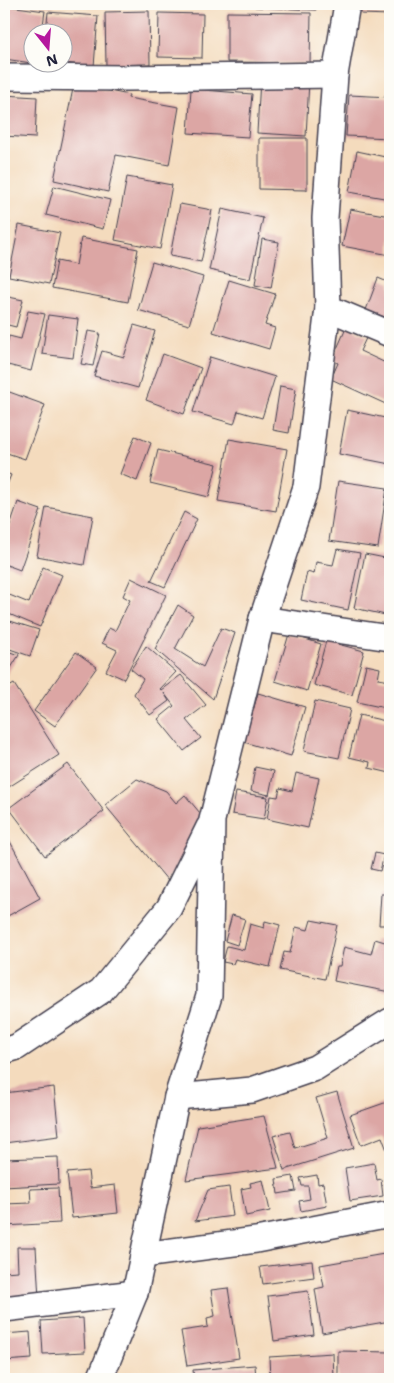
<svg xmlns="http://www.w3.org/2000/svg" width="394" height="1383" font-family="'Shantell Sans',sans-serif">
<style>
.building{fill:#dca6a4}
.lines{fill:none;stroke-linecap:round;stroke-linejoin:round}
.street-casing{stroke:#423e4e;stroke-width:28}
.street{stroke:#fff;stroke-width:25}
</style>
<rect width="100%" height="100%" fill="#fdfcf7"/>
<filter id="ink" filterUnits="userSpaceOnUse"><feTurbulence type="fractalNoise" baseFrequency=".02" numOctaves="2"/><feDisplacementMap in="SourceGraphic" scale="10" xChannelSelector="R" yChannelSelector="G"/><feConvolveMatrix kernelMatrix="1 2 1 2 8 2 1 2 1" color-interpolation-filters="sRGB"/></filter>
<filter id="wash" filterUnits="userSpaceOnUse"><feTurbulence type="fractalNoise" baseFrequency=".0096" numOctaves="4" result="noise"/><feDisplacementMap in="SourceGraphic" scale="20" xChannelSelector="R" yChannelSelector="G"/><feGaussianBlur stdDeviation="1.12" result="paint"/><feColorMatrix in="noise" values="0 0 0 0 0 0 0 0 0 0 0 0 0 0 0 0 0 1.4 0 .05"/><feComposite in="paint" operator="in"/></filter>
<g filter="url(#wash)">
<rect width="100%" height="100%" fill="#f4dbbd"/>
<g id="blocks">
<g class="building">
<polygon points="20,4 55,4 55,6 20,5"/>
<polygon points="255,4 317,4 316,10 255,7"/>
<polygon points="362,4 390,4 390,15 361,14"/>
<polygon points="9,6 45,11 42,32 32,32 32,63 4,59 4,43"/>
<polygon points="149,11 150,64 106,65 105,12"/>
<polygon points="48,12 98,16 94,66 62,63 62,32 46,32"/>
<polygon points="227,12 311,13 310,63 227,62"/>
<polygon points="159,13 203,14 202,58 158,57"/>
<polygon points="260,79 309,81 306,136 257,133"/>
<polygon points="74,84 129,95 128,98 179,107 169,165 116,155 108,192 54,180"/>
<polygon points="191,89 252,94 248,137 188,133"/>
<polygon points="4,95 37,97 35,138 4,136"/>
<polygon points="349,95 390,97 390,138 346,136"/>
<polygon points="259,138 307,138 307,190 259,189"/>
<polygon points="357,151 390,158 390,199 349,192"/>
<polygon points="127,177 172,185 160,249 115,240"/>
<polygon points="54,186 110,200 103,229 46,215"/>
<polygon points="180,204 212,210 201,262 170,256"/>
<polygon points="222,209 263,218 250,279 209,270"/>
<polygon points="350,209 390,216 390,255 342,246"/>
<polygon points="4,220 10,222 4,241"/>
<polygon points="19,225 60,233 49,284 9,276"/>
<polygon points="81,238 138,249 128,302 52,288 57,261 76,265"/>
<polygon points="262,239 279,242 271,288 255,285"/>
<polygon points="152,262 203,277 189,325 138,310"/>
<polygon points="378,278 390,283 390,319 366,310"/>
<polygon points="229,280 275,294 265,325 275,328 269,349 213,332"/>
<polygon points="4,296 23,300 16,327 4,324"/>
<polygon points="28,311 45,314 31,371 4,364 4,356 9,336 21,339"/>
<polygon points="48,315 78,319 73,358 42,354"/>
<polygon points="134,325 155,331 138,388 94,376 102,351 124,357"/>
<polygon points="347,326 367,336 360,351 390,365 390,406 331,379 338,363 332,360"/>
<polygon points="88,331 100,333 93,366 81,364"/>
<polygon points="163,354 201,368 184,414 146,400"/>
<polygon points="210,357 275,377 262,418 238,411 234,424 193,412"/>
<polygon points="280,386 296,389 289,433 273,430"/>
<polygon points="4,390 45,405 25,459 4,452"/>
<polygon points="347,410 390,419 390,464 339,454"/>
<polygon points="135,436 151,443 137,481 120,474"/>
<polygon points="229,439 287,449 276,511 218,501"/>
<polygon points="158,450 217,464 209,497 150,483"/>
<polygon points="4,472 11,475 4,492"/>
<polygon points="338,481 387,488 378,548 329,541"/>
<polygon points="18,502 41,510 20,570 4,564 4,543"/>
<polygon points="46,507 93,516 84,565 37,556"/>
<polygon points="184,512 197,519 165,587 151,581"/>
<polygon points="337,549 360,553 348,610 301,600 307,572 314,574 316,562 333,565"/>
<polygon points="365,554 390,559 390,616 354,608"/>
<polygon points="43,567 62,575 40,627 4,612 4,604 7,594 29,603"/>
<polygon points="131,578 166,595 124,679 106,671 117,650 102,643 109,628 115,631 130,600 123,596"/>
<polygon points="178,605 193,615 175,649 203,667 221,628 235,633 213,699 155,649"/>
<polygon points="10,621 39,630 30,656 4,647 4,638"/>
<polygon points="289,634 321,644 307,691 275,681"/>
<polygon points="326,641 364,651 352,695 314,685"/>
<polygon points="146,646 176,672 160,689 161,690 181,675 206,705 186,720 201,738 184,751 158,719 174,706 164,693 169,701 150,715 134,694 143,679 131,669"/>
<polygon points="4,650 19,655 4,679"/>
<polygon points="76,652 97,667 55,726 34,711"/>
<polygon points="366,665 380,668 378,679 390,681 390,709 357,702"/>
<polygon points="14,684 59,755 4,790 4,690"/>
<polygon points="258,693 305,707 291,756 244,742"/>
<polygon points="315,701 350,709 339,758 304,751"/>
<polygon points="359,715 390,722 390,773 369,768 370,762 349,757"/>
<polygon points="68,764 104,811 45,856 9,808"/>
<polygon points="255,767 274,771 269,795 251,791"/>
<polygon points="296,773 319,778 308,828 267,819 271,796 278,797 280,788 292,791"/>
<polygon points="137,779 166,791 176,803 185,795 205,819 168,881 105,805"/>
<polygon points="236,792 268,797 264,819 232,814"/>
<polygon points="4,830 40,898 4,918"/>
<polygon points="375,853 384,855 380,871 371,869"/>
<polygon points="381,894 390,894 390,925 379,925"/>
<polygon points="232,915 245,919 237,945 225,941"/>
<polygon points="311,920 337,925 325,979 280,970 284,952 290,953 296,927 308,930"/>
<polygon points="265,921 280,925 270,967 235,959 233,964 223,962 227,946 244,950 250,924 264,928"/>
<polygon points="390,938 390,992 334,981 337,966 340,966 344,947 371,954 375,939 388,943"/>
<polygon points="54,1087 59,1136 4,1143 4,1093"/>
<polygon points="337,1092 354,1148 284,1170 273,1136 290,1132 295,1148 328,1138 316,1098"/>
<polygon points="390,1101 390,1158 382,1137 361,1145 350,1115"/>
<polygon points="264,1116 278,1168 186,1180 198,1126"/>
<polygon points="58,1157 59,1184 4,1187 4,1159"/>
<polygon points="374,1163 377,1180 381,1179 383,1196 350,1201 345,1168"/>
<polygon points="88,1171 90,1188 115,1185 118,1213 72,1218 67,1173"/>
<polygon points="317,1175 318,1184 323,1183 327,1206 301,1211 299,1201 310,1199 308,1186 302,1186 300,1178"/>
<polygon points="293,1176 296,1191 278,1194 276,1179"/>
<polygon points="263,1180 270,1211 246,1216 241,1189 251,1187 250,1183"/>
<polygon points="229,1187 233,1216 195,1221 208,1190"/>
<polygon points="58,1188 60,1223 4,1226 4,1204 31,1203 30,1189"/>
<polygon points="17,1247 36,1247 39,1299 4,1301 4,1272 18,1271"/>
<polygon points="390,1253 390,1321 322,1333 315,1289 324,1287 320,1265"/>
<polygon points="312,1261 314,1277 263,1284 260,1267"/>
<polygon points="228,1288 239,1358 187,1366 181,1331 208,1327 207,1318 215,1316 211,1290"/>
<polygon points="308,1291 314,1335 274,1341 268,1296"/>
<polygon points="83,1318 85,1352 43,1354 41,1321"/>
<polygon points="30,1332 32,1359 4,1361 4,1334"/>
<polygon points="338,1351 390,1352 390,1379 338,1379"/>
<polygon points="333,1353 334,1379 270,1379 269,1357"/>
<polygon points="255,1365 256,1379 194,1379 193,1370"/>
</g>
</g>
</g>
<g filter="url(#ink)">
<use href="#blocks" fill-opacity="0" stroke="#423e4e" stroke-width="1"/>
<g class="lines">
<defs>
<g id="street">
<polyline points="4,77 128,78 335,75"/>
<polyline points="328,308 390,334"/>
<polyline points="262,619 390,638"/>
<polyline points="4,1051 17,1047 101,991 169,908 209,827"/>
<polyline points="177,1097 252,1090 315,1068 390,1021"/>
<polyline points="143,1255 256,1240 390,1214"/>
<polyline points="4,1309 135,1293"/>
<polyline points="100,1379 135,1293 177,1097 209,996 212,820 262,619 306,487 328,308 325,218 335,75 347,4"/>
</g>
</defs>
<use href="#street" class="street-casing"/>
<use href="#street" class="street"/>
</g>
</g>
<rect width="394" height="1383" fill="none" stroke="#fdfcf7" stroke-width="20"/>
<g transform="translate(48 48) rotate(163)"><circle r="24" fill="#fdfcf7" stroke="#a5a5ac"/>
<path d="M0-4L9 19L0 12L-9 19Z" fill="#b5179e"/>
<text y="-8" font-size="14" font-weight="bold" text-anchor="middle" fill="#22223b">N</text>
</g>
</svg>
